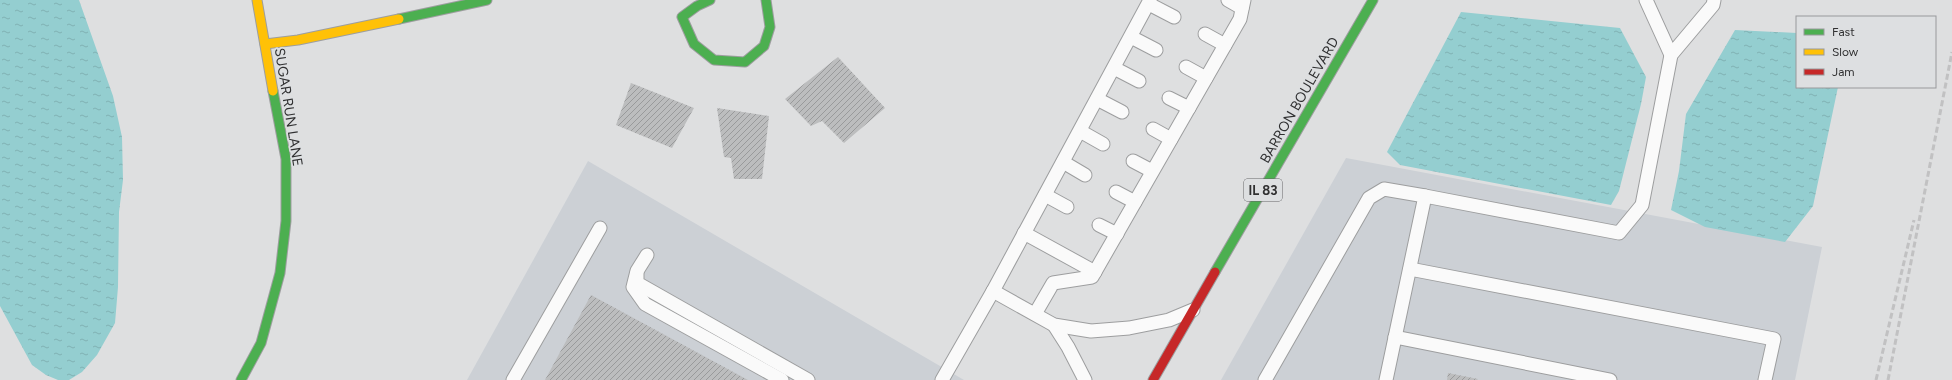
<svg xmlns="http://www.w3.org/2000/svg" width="1952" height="380" font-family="Figtree,sans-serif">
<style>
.built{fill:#ccd0d5}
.water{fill:url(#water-ripples)}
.building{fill:url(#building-hatch)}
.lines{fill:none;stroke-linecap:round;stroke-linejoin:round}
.lane-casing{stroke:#9d9e9f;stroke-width:15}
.fast-casing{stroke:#9d9e9f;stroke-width:11}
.slow-casing{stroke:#9d9e9f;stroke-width:11}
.jam-casing{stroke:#9d9e9f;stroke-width:11}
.lane{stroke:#fafafa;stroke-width:13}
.fast{stroke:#4caf50;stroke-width:9}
.slow{stroke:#ffc107;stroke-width:9}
.jam{stroke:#c62828;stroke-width:9}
.rail{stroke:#c1c1c2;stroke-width:3;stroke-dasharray:6 3;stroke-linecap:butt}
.labels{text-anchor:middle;stroke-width:3.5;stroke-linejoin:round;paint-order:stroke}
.shield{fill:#dddfe1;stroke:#646466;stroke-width:1}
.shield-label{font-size:13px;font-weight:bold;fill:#303031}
.street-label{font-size:14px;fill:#303031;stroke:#dddfe1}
</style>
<defs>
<pattern id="water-ripples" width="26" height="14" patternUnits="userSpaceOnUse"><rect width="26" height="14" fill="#94ced0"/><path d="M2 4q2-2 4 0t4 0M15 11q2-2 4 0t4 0" fill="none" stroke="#80b1b3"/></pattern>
<pattern id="building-hatch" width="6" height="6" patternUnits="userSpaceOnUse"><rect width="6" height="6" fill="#bcbdbe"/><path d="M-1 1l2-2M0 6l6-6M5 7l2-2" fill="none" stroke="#999a9b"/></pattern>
</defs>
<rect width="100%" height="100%" fill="#dedfe0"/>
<g class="built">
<polygon points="1346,158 1822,247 1795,380 1221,380"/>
<polygon points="588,161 964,380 467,380"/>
</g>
<g class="water">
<polygon points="0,0 79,0 113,96 122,137 123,180 119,212 118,287 115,323 97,355 82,372 69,380 58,380 46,375 32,365 0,306"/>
<polygon points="1461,12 1620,28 1646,77 1641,104 1619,191 1611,205 1400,165 1387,152"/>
<polygon points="1735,30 1797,33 1797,87 1838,87 1813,206 1785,242 1705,227 1671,210 1679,171 1686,114"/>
</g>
<g class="building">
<polygon points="838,57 885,108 844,143 822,121 811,126 785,99"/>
<polygon points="631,83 694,108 672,148 616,125"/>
<polygon points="717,108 769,116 762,179 734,179 731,158 724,157"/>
<polygon points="591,295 748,380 545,380"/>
<polygon points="1448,373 1478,379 1477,380 1447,380"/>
</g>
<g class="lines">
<defs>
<g id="lane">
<polyline points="1228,0 1242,8"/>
<polyline points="1646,0 1671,55"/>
<polyline points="1149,4 1174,17"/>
<polyline points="1205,34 1225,45"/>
<polyline points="1131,37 1156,50"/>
<polyline points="1186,67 1206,78"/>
<polyline points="1114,68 1139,81"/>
<polyline points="1169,98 1189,108"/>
<polyline points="1097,99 1122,112"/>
<polyline points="1153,129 1171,139"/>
<polyline points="1080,131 1103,144"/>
<polyline points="1133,161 1152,171"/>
<polyline points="1063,162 1085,175"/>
<polyline points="1116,192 1135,202"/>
<polyline points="1045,195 1067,207"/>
<polyline points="1099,225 1117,234"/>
<polyline points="1024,233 1095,272"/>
<polyline points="647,255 637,271 633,287 645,304 782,380"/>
<polyline points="1410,269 1774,339 1765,380"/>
<polyline points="637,273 637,283 808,380"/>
<polyline points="993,291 1054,325 1091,331 1129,328 1169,320 1193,310"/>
<polyline points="1035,314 1053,283 1092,277 1240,19 1244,0"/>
<polyline points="1054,325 1068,347 1085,380"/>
<polyline points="1395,337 1610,380"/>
<polyline points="513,380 600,228"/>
<polyline points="942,380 993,291 1150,0"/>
<polyline points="1265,380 1369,198 1384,189 1425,196"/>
<polyline points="1386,380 1425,196 1619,233 1642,205 1671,55 1713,5 1714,0"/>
</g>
<g id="fast">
<polyline points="710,0 697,6 682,17 694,44 714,60 745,62 764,46 770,27 766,0"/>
<polyline points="399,19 487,0"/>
<polyline points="1215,272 1373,0"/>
<polyline points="241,380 261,343 280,273 286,221 286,159 273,91"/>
</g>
<g id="slow">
<polyline points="257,0 273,91"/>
<polyline points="265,44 298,40 399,19"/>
</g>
<polyline id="jam" points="1153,380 1215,272"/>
</defs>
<use href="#lane" class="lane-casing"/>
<use href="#fast" class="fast-casing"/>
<use href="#slow" class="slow-casing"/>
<use href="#jam" class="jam-casing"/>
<use href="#lane" class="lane"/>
<use href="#fast" class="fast"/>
<use href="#slow" class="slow"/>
<use href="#jam" class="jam"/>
<g class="rail">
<polyline points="1876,380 1914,220"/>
<polyline points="1888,380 1952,52"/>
</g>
</g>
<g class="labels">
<rect class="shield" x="1244" y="179" width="38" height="22" rx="3"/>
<g class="shield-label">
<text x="1263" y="195">IL 83</text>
</g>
<g class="street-label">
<text transform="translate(1299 100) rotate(-60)" y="5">BARRON BOULEVARD</text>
<text transform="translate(289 107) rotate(81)" y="5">SUGAR RUN LANE</text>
</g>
</g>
<rect x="1796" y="16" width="140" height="72" fill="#dddfe1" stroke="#98999b"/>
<rect x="1804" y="29" width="20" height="6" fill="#4caf50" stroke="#98999b"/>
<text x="1832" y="36" font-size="12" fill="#303031">Fast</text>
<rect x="1804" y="49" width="20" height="6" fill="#ffc107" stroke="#98999b"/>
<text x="1832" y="56" font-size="12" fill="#303031">Slow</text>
<rect x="1804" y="69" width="20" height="6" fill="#c62828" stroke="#98999b"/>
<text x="1832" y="76" font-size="12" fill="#303031">Jam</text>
</svg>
